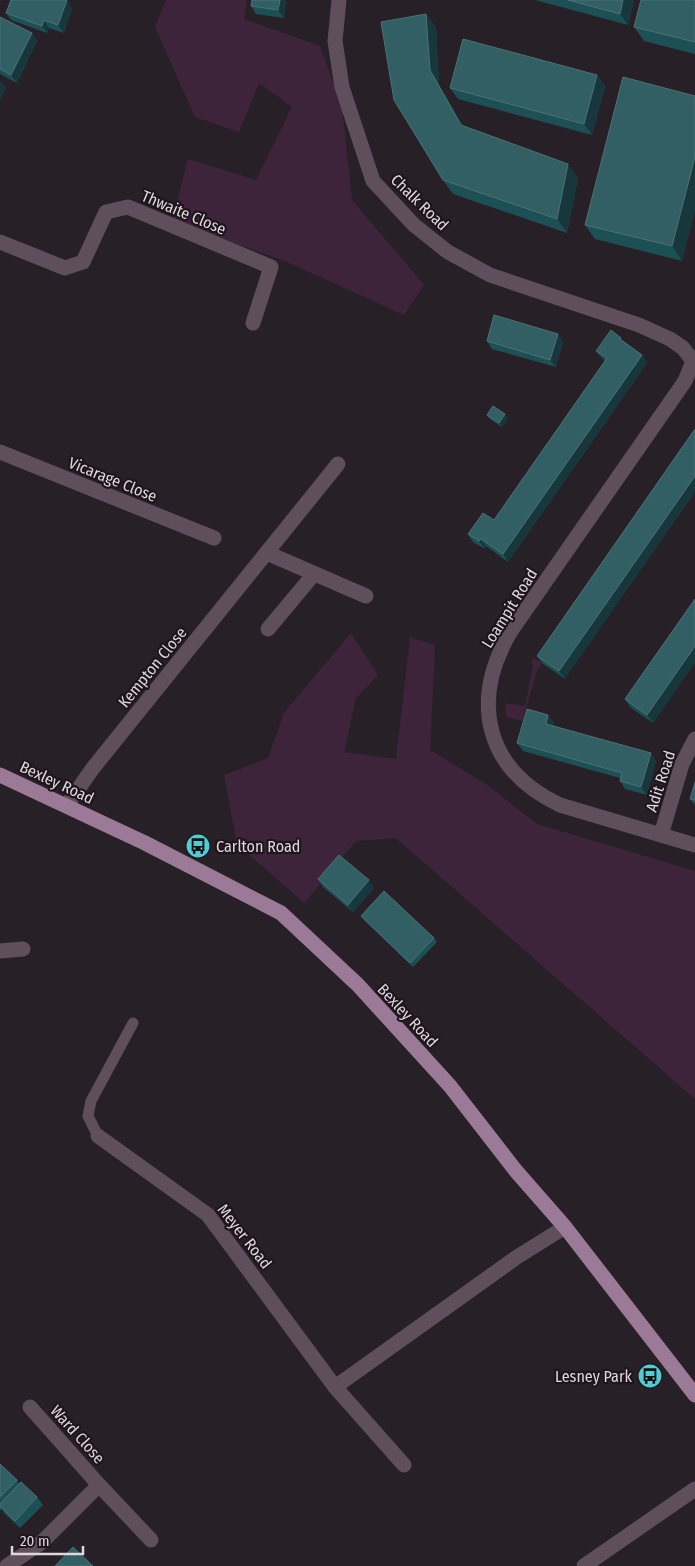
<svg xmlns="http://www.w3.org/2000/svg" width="695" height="1566" font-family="'Fira Sans Condensed',sans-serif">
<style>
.green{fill:#3e243b}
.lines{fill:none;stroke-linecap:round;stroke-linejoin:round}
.lane{stroke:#5f4f5d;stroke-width:11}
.street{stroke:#5f4f5d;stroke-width:15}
.primary{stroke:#9b7a97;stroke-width:15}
.wall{fill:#1d5054}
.shaded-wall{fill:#18373c}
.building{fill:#315f63;stroke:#4c7276}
.labels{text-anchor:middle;stroke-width:4.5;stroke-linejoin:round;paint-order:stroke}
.street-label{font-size:16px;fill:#ded8dd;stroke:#1f161d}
.poi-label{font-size:16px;fill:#ded8dd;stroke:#1f161d;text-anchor:start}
</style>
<rect width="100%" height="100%" fill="#282027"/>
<g class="green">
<polygon points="166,0 247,0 244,19 320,46 342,107 352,200 424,285 404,315 285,261 172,221 188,159 256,180 292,107 259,83 239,132 195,117 155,27"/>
<polygon points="351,633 378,675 356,698 344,752 396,759 410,637 435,645 430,750 486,784 537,824 695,871 695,1099 396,838 356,841 304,903 237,844 224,775 268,758 284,713"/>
<polygon points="534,658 542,663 537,671 522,721 506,717 505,703 525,706 533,664 531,664"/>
</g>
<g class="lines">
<polyline class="lane" points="98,1136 88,1116 91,1101 133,1023"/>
<g class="street">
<polyline points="339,0 335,41 342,87 373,181 414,225 448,252 490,275 639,325 670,339 683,348 693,361"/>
<polyline points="0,242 65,268 83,262 106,212 128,207 271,267 253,323"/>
<path d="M693 361 685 381 511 631C470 700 484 769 560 805L695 845"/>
<polyline points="0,452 214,538"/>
<polyline points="267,553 366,596"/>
<polyline points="268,629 314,574"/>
<polyline points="67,805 93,768 338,464"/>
<polyline points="661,835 682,764 695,739"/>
<polyline points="0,951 23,949"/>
<polyline points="98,1136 208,1215 335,1387 404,1465"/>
<polyline points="335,1387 517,1257 565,1227"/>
<polyline points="99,1485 151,1540"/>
<polyline points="7,1566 42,1542 99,1485 30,1407"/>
<polyline points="584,1566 695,1489"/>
</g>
<polyline class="primary" points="0,775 145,843 281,913 358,985 450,1086 516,1171 565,1227 695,1395"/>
</g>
<g class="wall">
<polygon points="252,0 286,0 284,18 256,14 251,6"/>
<polygon points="535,0 634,0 628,25"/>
<polygon points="695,0 695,54 644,41 634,27"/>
<polygon points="72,8 64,33 49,28 47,33 11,20 6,13"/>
<polygon points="426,14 436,28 439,85 463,126 578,178 567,233 453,194 443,180"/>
<polygon points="0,17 32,33 37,41 17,83 0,74"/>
<polygon points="597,75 605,86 592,135 458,99 450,88"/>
<polygon points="695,96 695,210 682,261 595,239 585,225"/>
<polygon points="558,334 563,342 556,367 492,349 487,341"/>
<polygon points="626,344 642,355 647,363 508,562 486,546 485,549 473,542 468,534 494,520 605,361 602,358 596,351"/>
<polygon points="487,415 508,418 502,427 490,419"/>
<polygon points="695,429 565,679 542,663 537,656"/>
<polygon points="695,599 695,662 653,723 630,707 625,699"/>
<polygon points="548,715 554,723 553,726 651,753 656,761 647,795 625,789 620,781 620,778 523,751 517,743"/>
<polygon points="695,782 695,805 690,799"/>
<polygon points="318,879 374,888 353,912 323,887"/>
<polygon points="361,916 434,938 437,942 413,967 364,920"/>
<polygon points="0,1464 17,1480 19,1484 37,1497 43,1505 20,1528 4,1513 2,1509 0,1511"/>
</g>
<g class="shaded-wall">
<polygon points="67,0 72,8 64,33 58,25"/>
<polygon points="280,0 286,0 284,18 278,10"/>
<polygon points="623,0 634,0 628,25 620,14"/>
<polygon points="426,14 436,28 439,85 471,139 461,125 430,70"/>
<polygon points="44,20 49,28 47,33 42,26"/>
<polygon points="32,33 37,41 17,83 11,75"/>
<polygon points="597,75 605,86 592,135 584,124"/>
<polygon points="0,80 6,88 0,101"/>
<polygon points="695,157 695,210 682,261 672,246"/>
<polygon points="568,164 578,178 567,233 557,219"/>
<polygon points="558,334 563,342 556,367 550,360"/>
<polygon points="642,355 647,363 508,562 503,554"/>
<polygon points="505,414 508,418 502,427 499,423"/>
<polygon points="695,476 695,492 565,679 559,671"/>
<polygon points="481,539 486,546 485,549 479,541"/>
<polygon points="695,646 695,662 653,723 647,715"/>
<polygon points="548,715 554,723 552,731 546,724"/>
<polygon points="651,753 656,761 647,795 641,787"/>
<polygon points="369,880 374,888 353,912 348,905"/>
</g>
<g class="building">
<polygon points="11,0 67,0 58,25 44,20 42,26 6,13"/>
<polygon points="252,0 280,0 278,10 251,6"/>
<polygon points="568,0 623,0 620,14"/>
<polygon points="641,0 695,0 695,42 634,27"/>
<polygon points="426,14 430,70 461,125 568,164 557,219 443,180 394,100 381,22"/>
<polygon points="0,17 32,33 11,75 0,69"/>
<polygon points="463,39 597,75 584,124 450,88"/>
<polygon points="623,77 695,96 695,157 672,246 585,225"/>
<polygon points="494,315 558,334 550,360 487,341"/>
<polygon points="611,330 621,338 620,339 642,355 503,554 481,539 479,541 468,534 483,513 494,520 607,358 596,351"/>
<polygon points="493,406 505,414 499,423 487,415"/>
<polygon points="695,429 695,476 559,671 537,656"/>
<polygon points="695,599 695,646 647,715 625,699"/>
<polygon points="527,709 548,715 546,724 651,753 641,787 620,781 622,773 517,743"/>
<polygon points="695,782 695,800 690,799"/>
<polygon points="339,855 369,880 348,905 318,879"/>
<polygon points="384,891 434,938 410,963 361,916"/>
<polygon points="0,1464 17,1480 0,1497"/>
<polygon points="21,1482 37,1497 15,1521 0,1506 0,1504"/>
<polygon points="73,1547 93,1566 55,1566"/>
</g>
<defs>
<symbol id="bus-disc" viewBox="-11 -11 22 22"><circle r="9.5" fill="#51ccd4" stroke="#1f161d"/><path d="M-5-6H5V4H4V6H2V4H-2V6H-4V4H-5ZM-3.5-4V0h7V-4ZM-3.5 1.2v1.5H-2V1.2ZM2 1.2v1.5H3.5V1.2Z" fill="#111"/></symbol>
</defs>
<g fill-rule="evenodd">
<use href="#bus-disc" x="184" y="832" width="28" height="28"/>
<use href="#bus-disc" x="636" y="1362" width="28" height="28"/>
</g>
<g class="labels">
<g class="street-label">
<text transform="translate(420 202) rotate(44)" y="6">Chalk Road</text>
<text transform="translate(184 212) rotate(23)" y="6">Thwaite Close</text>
<text transform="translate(113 479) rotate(22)" y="6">Vicarage Close</text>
<text transform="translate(509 608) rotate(-58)" y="6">Loampit Road</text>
<text transform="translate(152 667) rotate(-51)" y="6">Kempton Close</text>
<text transform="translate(660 781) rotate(-72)" y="6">Adit Road</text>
<text transform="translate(57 782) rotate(25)" y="6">Bexley Road</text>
<text transform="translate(408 1015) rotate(47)" y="6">Bexley Road</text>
<text transform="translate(245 1236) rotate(52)" y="6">Meyer Road</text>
<text transform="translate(78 1434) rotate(48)" y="6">Ward Close</text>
</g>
<g class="poi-label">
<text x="216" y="852">Carlton Road</text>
<text x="632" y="1382" text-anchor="end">Lesney Park</text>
</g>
</g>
<path d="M12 1546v8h71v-8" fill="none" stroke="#ded8dd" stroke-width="2.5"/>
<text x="20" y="1546" font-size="15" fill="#ded8dd" stroke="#1f161d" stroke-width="4" paint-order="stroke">20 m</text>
</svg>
